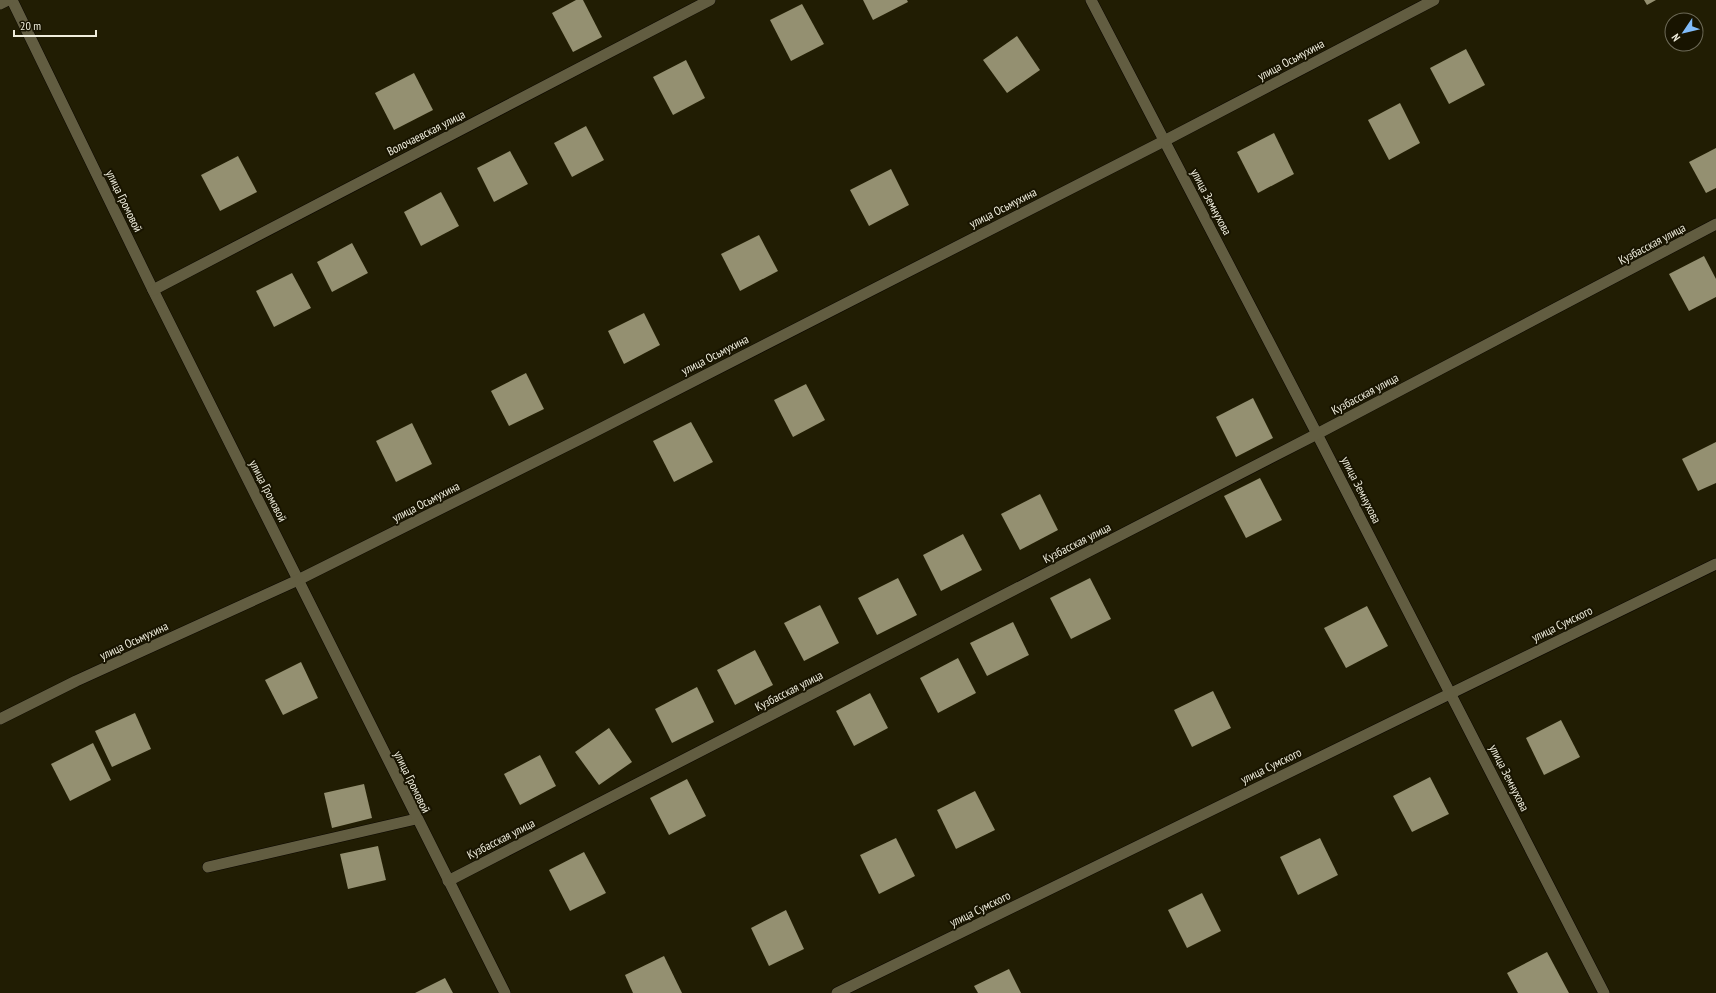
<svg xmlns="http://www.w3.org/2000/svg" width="1716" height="993" font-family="'PT Sans Narrow',sans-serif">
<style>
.building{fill:#949071}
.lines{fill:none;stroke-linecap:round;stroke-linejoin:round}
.service-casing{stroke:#0b0700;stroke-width:12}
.minor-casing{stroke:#0b0700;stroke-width:12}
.service{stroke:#625d41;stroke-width:11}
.minor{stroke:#625d41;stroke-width:11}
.labels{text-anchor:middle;stroke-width:4;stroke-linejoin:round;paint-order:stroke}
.street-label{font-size:12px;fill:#efeddc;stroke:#181400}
</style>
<rect width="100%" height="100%" fill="#211d03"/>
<g class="building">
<polygon points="576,0 583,0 602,37 573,52 552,13"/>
<polygon points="863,0 907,0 908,2 873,20"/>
<polygon points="1644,0 1656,0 1647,5"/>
<polygon points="802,4 824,44 791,61 770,20"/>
<polygon points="1017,36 1040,70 1007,93 983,60"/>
<polygon points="1466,49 1485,85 1449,104 1430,68"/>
<polygon points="686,60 705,98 673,115 653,77"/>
<polygon points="414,73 433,110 394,130 375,93"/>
<polygon points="1400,103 1420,143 1389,160 1368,120"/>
<polygon points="586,126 604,160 572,177 554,143"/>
<polygon points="1274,133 1294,174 1258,193 1237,152"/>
<polygon points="1716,148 1716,188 1706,193 1689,162"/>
<polygon points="510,151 528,184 494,202 477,168"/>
<polygon points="238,156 257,192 220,211 201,175"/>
<polygon points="891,169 909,205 869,226 850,190"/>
<polygon points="441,192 459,226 421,246 404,212"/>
<polygon points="759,235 778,271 740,291 721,254"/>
<polygon points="352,243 368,273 332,292 317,262"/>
<polygon points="1704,256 1716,279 1716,297 1689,311 1669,274"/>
<polygon points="292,273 311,308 274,327 256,291"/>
<polygon points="644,313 660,345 624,364 608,331"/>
<polygon points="526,373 544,409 509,426 491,391"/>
<polygon points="806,384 825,420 793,437 774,400"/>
<polygon points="1253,398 1273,438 1236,457 1216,417"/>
<polygon points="691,422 713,462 674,482 653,441"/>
<polygon points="412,423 432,464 396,482 376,441"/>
<polygon points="1716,442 1716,483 1698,491 1682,459"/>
<polygon points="1260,478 1282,520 1246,538 1224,496"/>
<polygon points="1040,494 1058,530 1020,550 1001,514"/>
<polygon points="963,534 982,570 941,591 923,555"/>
<polygon points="898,578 917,615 877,635 858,598"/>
<polygon points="1090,578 1111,619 1071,639 1050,598"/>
<polygon points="820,605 839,643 804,661 784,623"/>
<polygon points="1367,606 1388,646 1346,668 1324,628"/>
<polygon points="1013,622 1029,655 987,676 970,643"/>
<polygon points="755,650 773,685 735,705 717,670"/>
<polygon points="958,658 976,693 938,713 920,678"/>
<polygon points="301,662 318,698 283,715 265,680"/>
<polygon points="697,687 714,722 672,743 655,709"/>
<polygon points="1213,691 1231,728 1192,747 1174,710"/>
<polygon points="870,693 888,728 854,746 836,711"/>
<polygon points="135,713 151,749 112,767 95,731"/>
<polygon points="1561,720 1580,757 1544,775 1526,738"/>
<polygon points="609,728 632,762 599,785 575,752"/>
<polygon points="93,743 111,780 70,801 51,764"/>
<polygon points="540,755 556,786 520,805 504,774"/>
<polygon points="1430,777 1449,814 1412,832 1393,796"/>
<polygon points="687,779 706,816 669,835 650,798"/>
<polygon points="364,784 372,818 332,828 324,793"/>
<polygon points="975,791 995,830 956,849 937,810"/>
<polygon points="896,838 915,876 879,894 860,855"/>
<polygon points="1320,838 1338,875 1298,895 1280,857"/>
<polygon points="378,846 386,880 348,889 340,854"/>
<polygon points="584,852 606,893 570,911 549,870"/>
<polygon points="1202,893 1221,931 1187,948 1168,910"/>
<polygon points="786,910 804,949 769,966 751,928"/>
<polygon points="1547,952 1569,993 1518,993 1507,973"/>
<polygon points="664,956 682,993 633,993 625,975"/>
<polygon points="1009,969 1021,993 978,993 974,986"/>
<polygon points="445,978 453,993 415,993"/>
</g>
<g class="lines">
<defs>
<polyline id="service" points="208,867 416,819"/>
<g id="minor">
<polyline points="12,0 153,290 505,993"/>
<polyline points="1091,0 1317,434 1604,993"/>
<polyline points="0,4 8,0"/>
<polyline points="153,290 710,0"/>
<polyline points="0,719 76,681 298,580 588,435 1164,141 1434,0"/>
<polyline points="448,881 1317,434 1716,224"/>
<polyline points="837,993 1716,564"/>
</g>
</defs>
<use href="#service" class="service-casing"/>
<use href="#minor" class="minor-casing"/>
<use href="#service" class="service"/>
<use href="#minor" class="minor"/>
</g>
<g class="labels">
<g class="street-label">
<text transform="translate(1291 60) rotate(-28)" y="4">улица Осьмухина</text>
<text transform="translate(426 133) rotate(-27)" y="4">Волочаевская улица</text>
<text transform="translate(124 201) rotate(64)" y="4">улица Громовой</text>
<text transform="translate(1211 202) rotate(62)" y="4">улица Земнухова</text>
<text transform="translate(1003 208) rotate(-27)" y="4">улица Осьмухина</text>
<text transform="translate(1652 244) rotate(-28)" y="4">Кузбасская улица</text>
<text transform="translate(715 355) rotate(-27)" y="4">улица Осьмухина</text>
<text transform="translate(1365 394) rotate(-28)" y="4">Кузбасская улица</text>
<text transform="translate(1361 490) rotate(63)" y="4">улица Земнухова</text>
<text transform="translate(268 491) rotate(63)" y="4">улица Громовой</text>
<text transform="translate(426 502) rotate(-27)" y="4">улица Осьмухина</text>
<text transform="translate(1077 543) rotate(-27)" y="4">Кузбасская улица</text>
<text transform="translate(1562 624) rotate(-26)" y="4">улица Сумского</text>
<text transform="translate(134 641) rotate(-25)" y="4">улица Осьмухина</text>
<text transform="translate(789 691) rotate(-27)" y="4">Кузбасская улица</text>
<text transform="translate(1271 766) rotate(-26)" y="4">улица Сумского</text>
<text transform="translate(1509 778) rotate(63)" y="4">улица Земнухова</text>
<text transform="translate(412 782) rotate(64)" y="4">улица Громовой</text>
<text transform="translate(501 839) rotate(-27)" y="4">Кузбасская улица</text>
<text transform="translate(980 909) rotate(-26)" y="4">улица Сумского</text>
</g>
</g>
<g transform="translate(1684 32) rotate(235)"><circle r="19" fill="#181400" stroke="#6e6b58"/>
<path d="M0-3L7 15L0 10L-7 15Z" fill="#81bcfa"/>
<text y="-6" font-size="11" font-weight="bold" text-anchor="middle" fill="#efeddc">N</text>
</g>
<path d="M14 30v6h82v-6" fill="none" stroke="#efeddc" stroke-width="2"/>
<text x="20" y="30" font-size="12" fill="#efeddc" stroke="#181400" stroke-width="3" paint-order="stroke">20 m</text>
</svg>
